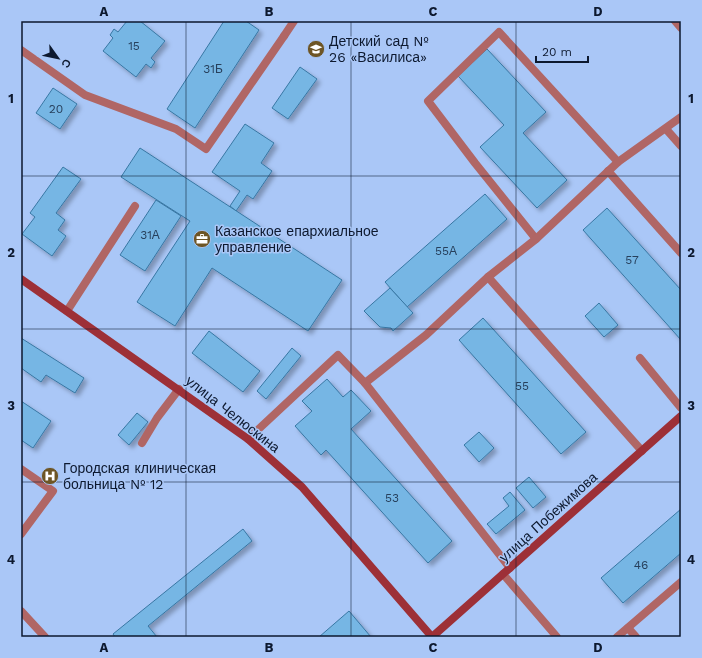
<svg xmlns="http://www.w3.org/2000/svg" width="702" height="658" font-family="'Work Sans',sans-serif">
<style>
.building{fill:#76b6e4;stroke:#3877a3;filter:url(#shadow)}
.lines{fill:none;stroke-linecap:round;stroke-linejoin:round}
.lane{stroke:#b06665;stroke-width:8}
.street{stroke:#b06665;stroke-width:8}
.secondary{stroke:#9d3037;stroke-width:8}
.grid{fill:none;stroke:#0d192f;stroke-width:1;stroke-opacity:0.55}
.labels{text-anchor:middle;stroke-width:3;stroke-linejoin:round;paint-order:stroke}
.number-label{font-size:12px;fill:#27405c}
.poi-label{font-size:14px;fill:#0d192f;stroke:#aac7f7;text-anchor:start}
.street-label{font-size:14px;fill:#0d192f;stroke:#aac7f7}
.neatline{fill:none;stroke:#0d192f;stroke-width:1.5}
.grid-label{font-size:13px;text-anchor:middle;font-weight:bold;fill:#0d192f}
</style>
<defs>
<filter id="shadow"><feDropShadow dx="3.5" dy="3.5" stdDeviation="2" flood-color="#0004"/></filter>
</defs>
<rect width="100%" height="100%" fill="#aac7f7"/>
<g class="building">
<polygon points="127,21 140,21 165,41 151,58 155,62 151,68 146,64 136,77 103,51 113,38 110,35 114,29 118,32"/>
<polygon points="224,21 246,21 259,30 195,128 167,109"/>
<polygon points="487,49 546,112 523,133 567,180 537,208 480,147 504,125 458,76"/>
<polygon points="300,67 317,79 288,119 272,108"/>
<polygon points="53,88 77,104 60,129 36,113"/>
<polygon points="245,124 274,143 261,163 272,171 253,199 247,195 236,211 230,206 240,191 212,172"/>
<polygon points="140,148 342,280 308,331 212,268 175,326 137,302 190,221 121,177"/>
<polygon points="63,167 81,179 56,213 65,220 58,230 66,236 52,256 22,234 35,217 30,213"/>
<polygon points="485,194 507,219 407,307 385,282"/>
<polygon points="156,200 181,216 145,271 120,255"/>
<polygon points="607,208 681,290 681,340 583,230"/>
<polygon points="390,288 413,313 393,331 391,328 380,327 364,311"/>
<polygon points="599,303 618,325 604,337 585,316"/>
<polygon points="483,318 586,432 561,454 459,340"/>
<polygon points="209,331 260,371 243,392 192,353"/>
<polygon points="21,338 84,378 75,393 46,375 41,382 21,368"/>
<polygon points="292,348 301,356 266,399 257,391"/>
<polygon points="327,379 343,397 351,390 371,411 351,429 452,541 428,563 326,450 321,455 295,426 312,411 302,401"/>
<polygon points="21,401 51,421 33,448 21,440"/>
<polygon points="137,413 148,422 129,445 118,435"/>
<polygon points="479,432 494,448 479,462 464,445"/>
<polygon points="529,477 546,497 533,508 516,488"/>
<polygon points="510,492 525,510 496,534 487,524 509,506 503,498"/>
<polygon points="681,509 681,553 623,603 601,578"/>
<polygon points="243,529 252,541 148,626 157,637 115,637 113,634"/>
<polygon points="349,611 371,637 319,637"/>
</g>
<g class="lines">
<g class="lane">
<polyline points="284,36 294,21"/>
<polyline points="666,129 681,146"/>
<polyline points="608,171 681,253"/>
<polyline points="536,239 475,163 428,101 499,32 618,162"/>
<polyline points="488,277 642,451"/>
<polyline points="67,311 135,206"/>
<polyline points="640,358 681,408"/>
<polyline points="365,383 426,335 488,277 536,239 618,162 681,117"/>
<polyline points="248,439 338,355 365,383 510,568"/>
<polyline points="142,443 157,418 179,389"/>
<polyline points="21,469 53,491 21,534"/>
<polyline points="503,574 557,637"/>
<polyline points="21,611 45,637"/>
<polyline points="628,628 636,637"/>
<polyline points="617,637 681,582"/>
</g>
<g class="street">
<polyline points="675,21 681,28"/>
<polyline points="21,50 85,95 176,129 206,149 284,36"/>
</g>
<g class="secondary">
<polyline points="21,279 248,439 302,487 432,637"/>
<polyline points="432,637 681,416"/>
</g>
</g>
<path class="grid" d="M186 21V637M351 21V637M516 21V637M21 176H681M21 329H681M21 482H681"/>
<defs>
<symbol id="school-disc" viewBox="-11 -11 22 22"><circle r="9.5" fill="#6d5525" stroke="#aac7f7"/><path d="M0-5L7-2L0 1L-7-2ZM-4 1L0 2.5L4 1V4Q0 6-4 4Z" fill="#fff"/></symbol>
<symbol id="office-disc" viewBox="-11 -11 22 22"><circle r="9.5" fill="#6d5525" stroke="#aac7f7"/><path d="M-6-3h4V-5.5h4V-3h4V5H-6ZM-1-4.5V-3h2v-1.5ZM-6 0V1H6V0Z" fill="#fff"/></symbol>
<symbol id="hospital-disc" viewBox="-11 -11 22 22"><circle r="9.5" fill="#6d5525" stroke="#aac7f7"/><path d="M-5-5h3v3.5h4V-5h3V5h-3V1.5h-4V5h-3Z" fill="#fff"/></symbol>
</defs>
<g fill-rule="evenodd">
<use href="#school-disc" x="306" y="39" width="20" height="20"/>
<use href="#office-disc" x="192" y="229" width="20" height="20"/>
<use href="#hospital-disc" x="40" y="466" width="20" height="20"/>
</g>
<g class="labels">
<g class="number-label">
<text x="134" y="50">15</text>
<text x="213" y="73">31Б</text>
<text x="56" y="113">20</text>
<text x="150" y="239">31А</text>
<text x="446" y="255">55А</text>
<text x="632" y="264">57</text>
<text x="522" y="390">55</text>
<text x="392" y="502">53</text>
<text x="641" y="569">46</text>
</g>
<g class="poi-label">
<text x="329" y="46">Детский сад №<tspan x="329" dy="16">26 «Василиса»</tspan></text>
<text x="215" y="236">Казанское епархиальное<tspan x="215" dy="16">управление</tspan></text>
<text x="63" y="473">Городская клиническая<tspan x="63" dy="16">больница № 12</tspan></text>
</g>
<g class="street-label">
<text transform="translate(233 414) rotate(38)" y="5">улица Челюскина</text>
<text transform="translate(548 517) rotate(-42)" y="5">улица Побежимова</text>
</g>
</g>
<rect width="702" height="658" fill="none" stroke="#aac7f7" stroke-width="44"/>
<g transform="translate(58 58) rotate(123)" stroke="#aac7f7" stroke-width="3" paint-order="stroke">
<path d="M0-3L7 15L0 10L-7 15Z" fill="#0d192f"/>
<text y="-6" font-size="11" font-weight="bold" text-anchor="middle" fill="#0d192f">С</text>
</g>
<path d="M536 56v6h52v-6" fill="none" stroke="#0d192f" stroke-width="2"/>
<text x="542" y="56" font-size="12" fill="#0d192f" stroke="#aac7f7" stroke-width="3" paint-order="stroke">20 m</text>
<rect x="22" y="22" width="658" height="614" class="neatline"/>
<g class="grid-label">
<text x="104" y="16">A</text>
<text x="269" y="16">B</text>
<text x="433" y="16">C</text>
<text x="598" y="16">D</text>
<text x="11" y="103">1</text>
<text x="691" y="103">1</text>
<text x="11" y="257">2</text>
<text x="691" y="257">2</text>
<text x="11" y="410">3</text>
<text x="691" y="410">3</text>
<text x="11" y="564">4</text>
<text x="691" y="564">4</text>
<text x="104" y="652">A</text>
<text x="269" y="652">B</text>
<text x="433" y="652">C</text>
<text x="598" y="652">D</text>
</g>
</svg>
